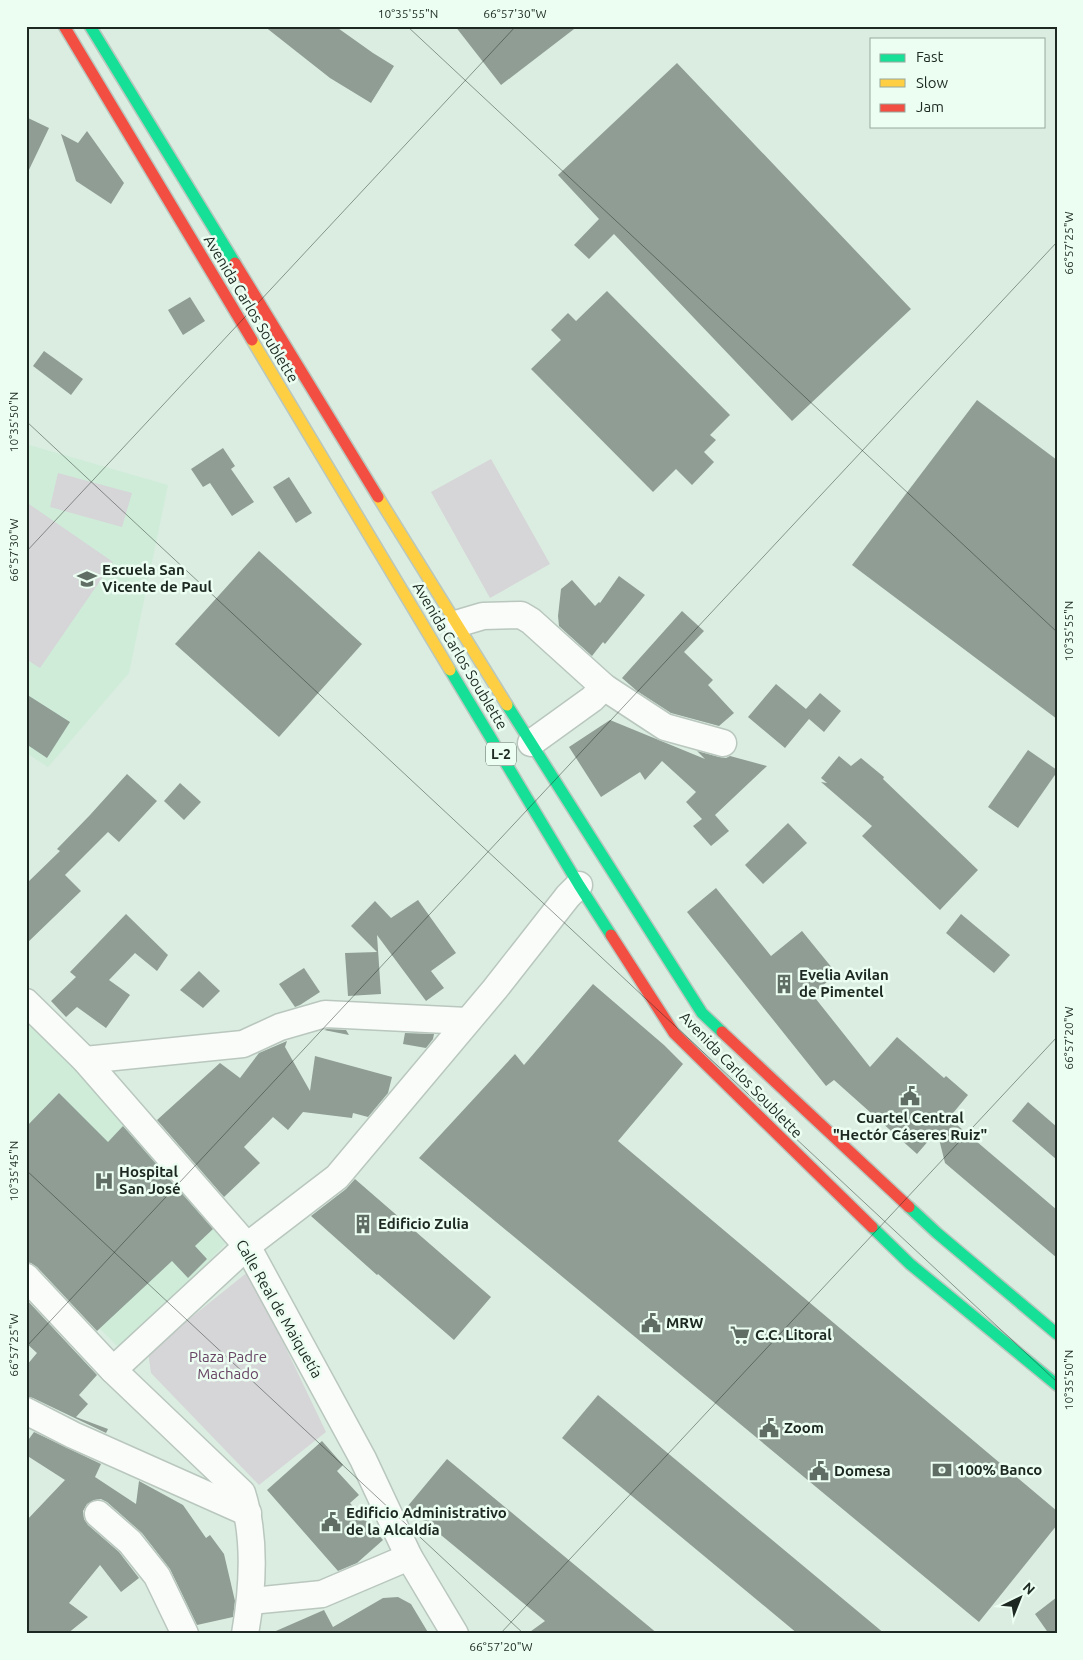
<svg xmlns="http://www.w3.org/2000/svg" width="1083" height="1660" font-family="Ubuntu,sans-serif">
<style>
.built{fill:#cfecd9}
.green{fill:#d6d5d8}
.building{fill:#909d95}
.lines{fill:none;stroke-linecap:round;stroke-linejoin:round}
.street-casing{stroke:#b9c7be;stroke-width:29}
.fast-casing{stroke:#b9c7be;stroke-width:14}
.slow-casing{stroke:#b9c7be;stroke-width:14}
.jam-casing{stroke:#b9c7be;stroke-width:14}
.street{stroke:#fafcfa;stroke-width:26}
.fast{stroke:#16e098;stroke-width:11}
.slow{stroke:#ffcf43;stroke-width:11}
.jam{stroke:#f24e42;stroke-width:11}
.ticks{fill:none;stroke:#1c2821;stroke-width:1;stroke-opacity:0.45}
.labels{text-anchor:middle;stroke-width:5;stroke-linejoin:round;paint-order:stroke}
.shield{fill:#ebfef1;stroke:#5a685f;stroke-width:1}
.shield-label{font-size:14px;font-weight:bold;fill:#1c2821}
.street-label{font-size:15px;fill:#1c2821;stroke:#ebfef1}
.poi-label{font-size:15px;font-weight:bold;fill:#1c2821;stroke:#ebfef1;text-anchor:start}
.park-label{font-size:15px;fill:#684364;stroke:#ebfef1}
.neatline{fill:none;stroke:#1c2821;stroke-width:2}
.ticks-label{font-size:12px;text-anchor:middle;fill:#1c2821}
</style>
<rect width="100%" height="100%" fill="#dbede1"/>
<g class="built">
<polygon points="26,444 168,485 129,673 48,767 26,753"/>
<polygon points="26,1015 232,1236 185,1288 160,1306 151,1319 119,1348 26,1254"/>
</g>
<g class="green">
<polygon points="491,459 550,564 490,598 431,492"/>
<polygon points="58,473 132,493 122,527 50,507"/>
<polygon points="26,502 113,562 40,668 26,659"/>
<polygon points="249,1271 326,1432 259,1485 151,1373 148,1352"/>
</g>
<g class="building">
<polygon points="264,26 335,26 373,53 394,66 371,103 330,78"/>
<polygon points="455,26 578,26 501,85"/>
<polygon points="677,63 911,309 792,421 614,234 589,259 574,245 599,219 558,175"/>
<polygon points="26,117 49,128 26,176"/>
<polygon points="87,131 124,183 111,204 76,181 61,134 78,143"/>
<polygon points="607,291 730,415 710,435 716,440 704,452 714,462 692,485 676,469 653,492 531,369 561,340 551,330 568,313 576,321"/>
<polygon points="190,297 205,321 183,335 168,310"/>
<polygon points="44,351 83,379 71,395 33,366"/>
<polygon points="977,400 1057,460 1057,719 852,565"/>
<polygon points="223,448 235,466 231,469 254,502 232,516 210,483 203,487 191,469"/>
<polygon points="289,477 312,513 296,523 273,487"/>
<polygon points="259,551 362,644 279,737 175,644"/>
<polygon points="619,576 645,595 605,644 603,642 592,656 559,626 558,616 561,589 572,580 595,606 599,602 600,603"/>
<polygon points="682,611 704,631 684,652 713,680 708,685 734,713 719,726 671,713 637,691 622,678"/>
<polygon points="776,684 806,709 820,693 841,711 824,732 809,719 785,748 748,717"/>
<polygon points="26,694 70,722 47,758 26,744"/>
<polygon points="610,720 705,759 697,751 719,757 726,758 730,756 767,766 715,815 729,831 711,846 693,826 702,819 686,802 696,792 662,761 645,780 640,772 601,797 569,747"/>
<polygon points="1028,750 1057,770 1057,772 1018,828 988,807"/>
<polygon points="839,756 851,766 861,758 884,777 883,779 978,870 940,910 862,836 872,826 821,782 827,783 821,778"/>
<polygon points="127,774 157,801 119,842 108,832 65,875 81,891 26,944 26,884 60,851 57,849 90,815"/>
<polygon points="180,783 201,802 184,820 164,801"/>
<polygon points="788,823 807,843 763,884 745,865"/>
<polygon points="716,888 771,956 802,931 837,974 812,994 870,1067 897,1037 944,1078 946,1076 968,1095 949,1118 1057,1210 1057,1258 945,1163 937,1131 917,1154 834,1080 826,1086 687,912"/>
<polygon points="418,900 456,953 431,971 444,988 426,1001 377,935 381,994 348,996 345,953 377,952 351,926 375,901 391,918"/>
<polygon points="126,914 168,955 157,971 135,953 109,980 130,995 106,1028 77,1007 66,1017 51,1001 76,977 70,972"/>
<polygon points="961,914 1010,955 994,973 946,933"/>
<polygon points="304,968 320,992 300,1005 295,1007 279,984"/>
<polygon points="199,971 220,991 203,1008 180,990"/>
<polygon points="593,984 664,1045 683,1064 618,1141 1057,1511 1057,1525 979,1622 419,1158 515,1054 524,1065"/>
<polygon points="327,1029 346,1030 349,1035 324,1030"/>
<polygon points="405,1033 434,1034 433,1039 426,1048 403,1044"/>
<polygon points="287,1041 285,1047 310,1091 315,1056 392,1077 388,1093 368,1117 353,1113 352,1118 303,1112 288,1130 273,1117 244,1147 260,1163 224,1197 157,1120 220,1063 240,1078 259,1053"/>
<polygon points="59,1093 108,1142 123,1126 213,1229 195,1246 207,1259 188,1278 172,1261 97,1331 37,1267 31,1263 26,1262 26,1127"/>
<polygon points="1028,1102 1057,1127 1057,1160 1012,1121"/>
<polygon points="355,1179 491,1297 454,1340 378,1274 377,1275 311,1216 346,1189"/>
<polygon points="26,1299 97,1375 79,1395 88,1404 76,1417 108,1429 106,1433 33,1398 26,1396 26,1366 37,1353 26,1343"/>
<polygon points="598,1395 885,1634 798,1634 562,1438"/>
<polygon points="34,1432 101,1464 95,1477 136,1504 139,1481 183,1505 206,1538 210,1535 224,1554 235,1601 233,1617 197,1625 170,1569 142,1533 107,1502 101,1499 94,1500 87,1504 83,1511 84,1519 88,1525 119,1552 139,1578 121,1592 100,1565 69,1603 88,1617 67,1634 26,1634 26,1521 65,1480 26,1455 26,1443"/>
<polygon points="322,1441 343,1465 337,1471 359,1495 350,1503 383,1540 357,1563 338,1571 267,1490"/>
<polygon points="447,1459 658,1634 527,1634 545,1621 407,1507"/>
<polygon points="398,1597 411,1604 429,1634 269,1634 324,1610 333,1627 383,1598"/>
<polygon points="1057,1597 1057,1634 1049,1634 1035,1614"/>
</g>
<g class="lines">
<defs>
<g id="street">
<polyline points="456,624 483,616 521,615 531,621 604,687 665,727 723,743"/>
<polyline points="531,743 592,699 604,687"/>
<polyline points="26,1002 85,1060 247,1246 363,1459 409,1557 455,1634"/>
<polyline points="85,1060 243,1044 280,1027 325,1014 467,1021"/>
<path d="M26 1277 113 1370 242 1493C256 1537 253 1588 245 1634"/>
<polyline points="113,1370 247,1246 337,1177 495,989 568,896 579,885"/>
<polyline points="26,1411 73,1435 248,1513"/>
<polyline points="98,1514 130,1542 157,1576 185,1634"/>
<polyline points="251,1601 322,1594 409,1557"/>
</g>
<g id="fast">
<polyline points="90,26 235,263"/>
<polyline points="450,670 579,885 611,935"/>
<polyline points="507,705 702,1013 722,1032"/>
<polyline points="909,1207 937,1233 1057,1334"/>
<polyline points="872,1227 910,1264 1057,1385"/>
</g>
<g id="slow">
<polyline points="252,340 450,670"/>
<polyline points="378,497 507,705"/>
</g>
<g id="jam">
<polyline points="64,26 252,340"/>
<polyline points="235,263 378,497"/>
<polyline points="611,935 674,1033 872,1227"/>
<polyline points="722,1032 909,1207"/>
</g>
</defs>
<use href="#street" class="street-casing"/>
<use href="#fast" class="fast-casing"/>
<use href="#slow" class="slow-casing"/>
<use href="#jam" class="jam-casing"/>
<use href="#street" class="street"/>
<use href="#fast" class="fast"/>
<use href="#slow" class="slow"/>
<use href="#jam" class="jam"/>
</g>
<path class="ticks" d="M407 26 1057 632M26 421 1057 1382M26 552 516 26M26 1170 524 1634M26 1347 1057 242M500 1634 1057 1037"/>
<defs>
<symbol id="school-bare" viewBox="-9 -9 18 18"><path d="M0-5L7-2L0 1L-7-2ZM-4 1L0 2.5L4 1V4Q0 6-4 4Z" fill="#5f6d64" stroke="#ebfef1" stroke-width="2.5" paint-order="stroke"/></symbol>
<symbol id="building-bare" viewBox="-9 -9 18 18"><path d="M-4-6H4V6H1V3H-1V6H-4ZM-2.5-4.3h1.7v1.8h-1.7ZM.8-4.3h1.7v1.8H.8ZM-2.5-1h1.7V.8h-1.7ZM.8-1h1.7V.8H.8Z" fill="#5f6d64" stroke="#ebfef1" stroke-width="2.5" paint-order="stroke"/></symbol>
<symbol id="civic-bare" viewBox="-9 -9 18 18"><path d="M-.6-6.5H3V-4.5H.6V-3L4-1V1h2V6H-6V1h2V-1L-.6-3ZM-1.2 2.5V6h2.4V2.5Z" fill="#5f6d64" stroke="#ebfef1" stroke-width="2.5" paint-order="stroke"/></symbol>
<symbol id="hospital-bare" viewBox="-9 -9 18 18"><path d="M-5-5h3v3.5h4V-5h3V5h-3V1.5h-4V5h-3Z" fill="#5f6d64" stroke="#ebfef1" stroke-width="2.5" paint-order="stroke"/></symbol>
<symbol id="supermarket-bare" viewBox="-9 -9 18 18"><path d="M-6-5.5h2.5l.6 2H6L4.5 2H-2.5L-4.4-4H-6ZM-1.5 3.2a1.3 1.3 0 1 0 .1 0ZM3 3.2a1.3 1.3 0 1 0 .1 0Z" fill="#5f6d64" stroke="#ebfef1" stroke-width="2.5" paint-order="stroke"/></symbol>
<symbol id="bank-bare" viewBox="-9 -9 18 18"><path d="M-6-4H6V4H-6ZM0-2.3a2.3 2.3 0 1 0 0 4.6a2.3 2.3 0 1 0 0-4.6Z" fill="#5f6d64" stroke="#ebfef1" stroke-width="2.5" paint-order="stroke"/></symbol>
</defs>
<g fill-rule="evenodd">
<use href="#school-bare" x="73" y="565" width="28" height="28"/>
<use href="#building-bare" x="770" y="970" width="28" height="28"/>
<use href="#civic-bare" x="896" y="1082" width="28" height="28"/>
<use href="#hospital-bare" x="90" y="1167" width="28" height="28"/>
<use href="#building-bare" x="349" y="1210" width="28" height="28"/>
<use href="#civic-bare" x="637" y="1309" width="28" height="28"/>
<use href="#supermarket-bare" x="726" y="1321" width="28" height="28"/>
<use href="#civic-bare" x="755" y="1414" width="28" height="28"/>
<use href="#bank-bare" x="928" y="1456" width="28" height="28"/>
<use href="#civic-bare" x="805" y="1457" width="28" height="28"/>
<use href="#civic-bare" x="317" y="1508" width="28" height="28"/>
</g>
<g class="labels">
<rect class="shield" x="486" y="742.5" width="30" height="23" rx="4"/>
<g class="shield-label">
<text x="501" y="759">L-2</text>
</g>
<g class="street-label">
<text transform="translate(251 309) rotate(59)" y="5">Avenida Carlos Soublette</text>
<text transform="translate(460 656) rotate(59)" y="5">Avenida Carlos Soublette</text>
<text transform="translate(741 1075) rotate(46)" y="5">Avenida Carlos Soublette</text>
<text transform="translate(279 1309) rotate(60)" y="5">Calle Real de Maiquetía</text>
</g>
<g class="poi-label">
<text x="102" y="575">Escuela San<tspan x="102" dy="17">Vicente de Paul</tspan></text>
<text x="799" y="980">Evelia Avilan<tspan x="799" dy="17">de Pimentel</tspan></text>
<text x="910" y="1123" text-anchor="middle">Cuartel Central<tspan x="910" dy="17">"Hectór Cáseres Ruiz"</tspan></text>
<text x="119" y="1177">Hospital<tspan x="119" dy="17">San José</tspan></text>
<text x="378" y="1229">Edificio Zulia</text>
<text x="666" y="1328">MRW</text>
<text x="755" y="1340">C.C. Litoral</text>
<text x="784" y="1433">Zoom</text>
<text x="957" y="1475">100% Banco</text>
<text x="834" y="1476">Domesa</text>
<text x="346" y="1518">Edificio Administrativo<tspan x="346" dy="17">de la Alcaldía</tspan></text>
</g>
<g class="park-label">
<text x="228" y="1362">Plaza Padre<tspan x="228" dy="17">Machado</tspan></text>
</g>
</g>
<rect width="1083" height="1660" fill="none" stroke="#ebfef1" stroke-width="55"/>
<rect x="870" y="38" width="175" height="90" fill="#ebfef1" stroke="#98a89e"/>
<rect x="880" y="54" width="25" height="8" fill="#16e098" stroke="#98a89e"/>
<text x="916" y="62" font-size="15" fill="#1c2821">Fast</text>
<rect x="880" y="79" width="25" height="8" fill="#ffcf43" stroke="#98a89e"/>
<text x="916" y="88" font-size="15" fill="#1c2821">Slow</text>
<rect x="880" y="104" width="25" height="8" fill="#f24e42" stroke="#98a89e"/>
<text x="916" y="112" font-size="15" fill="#1c2821">Jam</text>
<g transform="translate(1020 1598) rotate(43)" stroke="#ebfef1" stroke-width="4" paint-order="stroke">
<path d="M0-4L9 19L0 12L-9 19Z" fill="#1c2821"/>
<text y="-8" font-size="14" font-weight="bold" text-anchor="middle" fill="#1c2821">N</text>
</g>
<rect x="28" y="28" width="1028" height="1604" class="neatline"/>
<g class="ticks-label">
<text x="408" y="18">10°35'55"N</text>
<text x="515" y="18">66°57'30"W</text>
<text transform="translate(1069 243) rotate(-90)" y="4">66°57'25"W</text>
<text transform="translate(14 422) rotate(-90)" y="4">10°35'50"N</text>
<text transform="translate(14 550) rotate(-90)" y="4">66°57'30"W</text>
<text transform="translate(1069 631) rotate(-90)" y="4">10°35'55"N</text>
<text transform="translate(1069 1038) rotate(-90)" y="4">66°57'20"W</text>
<text transform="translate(14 1171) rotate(-90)" y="4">10°35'45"N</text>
<text transform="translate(14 1345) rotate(-90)" y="4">66°57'25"W</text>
<text transform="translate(1069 1380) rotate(-90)" y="4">10°35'50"N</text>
<text x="501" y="1651">66°57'20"W</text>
</g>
</svg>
